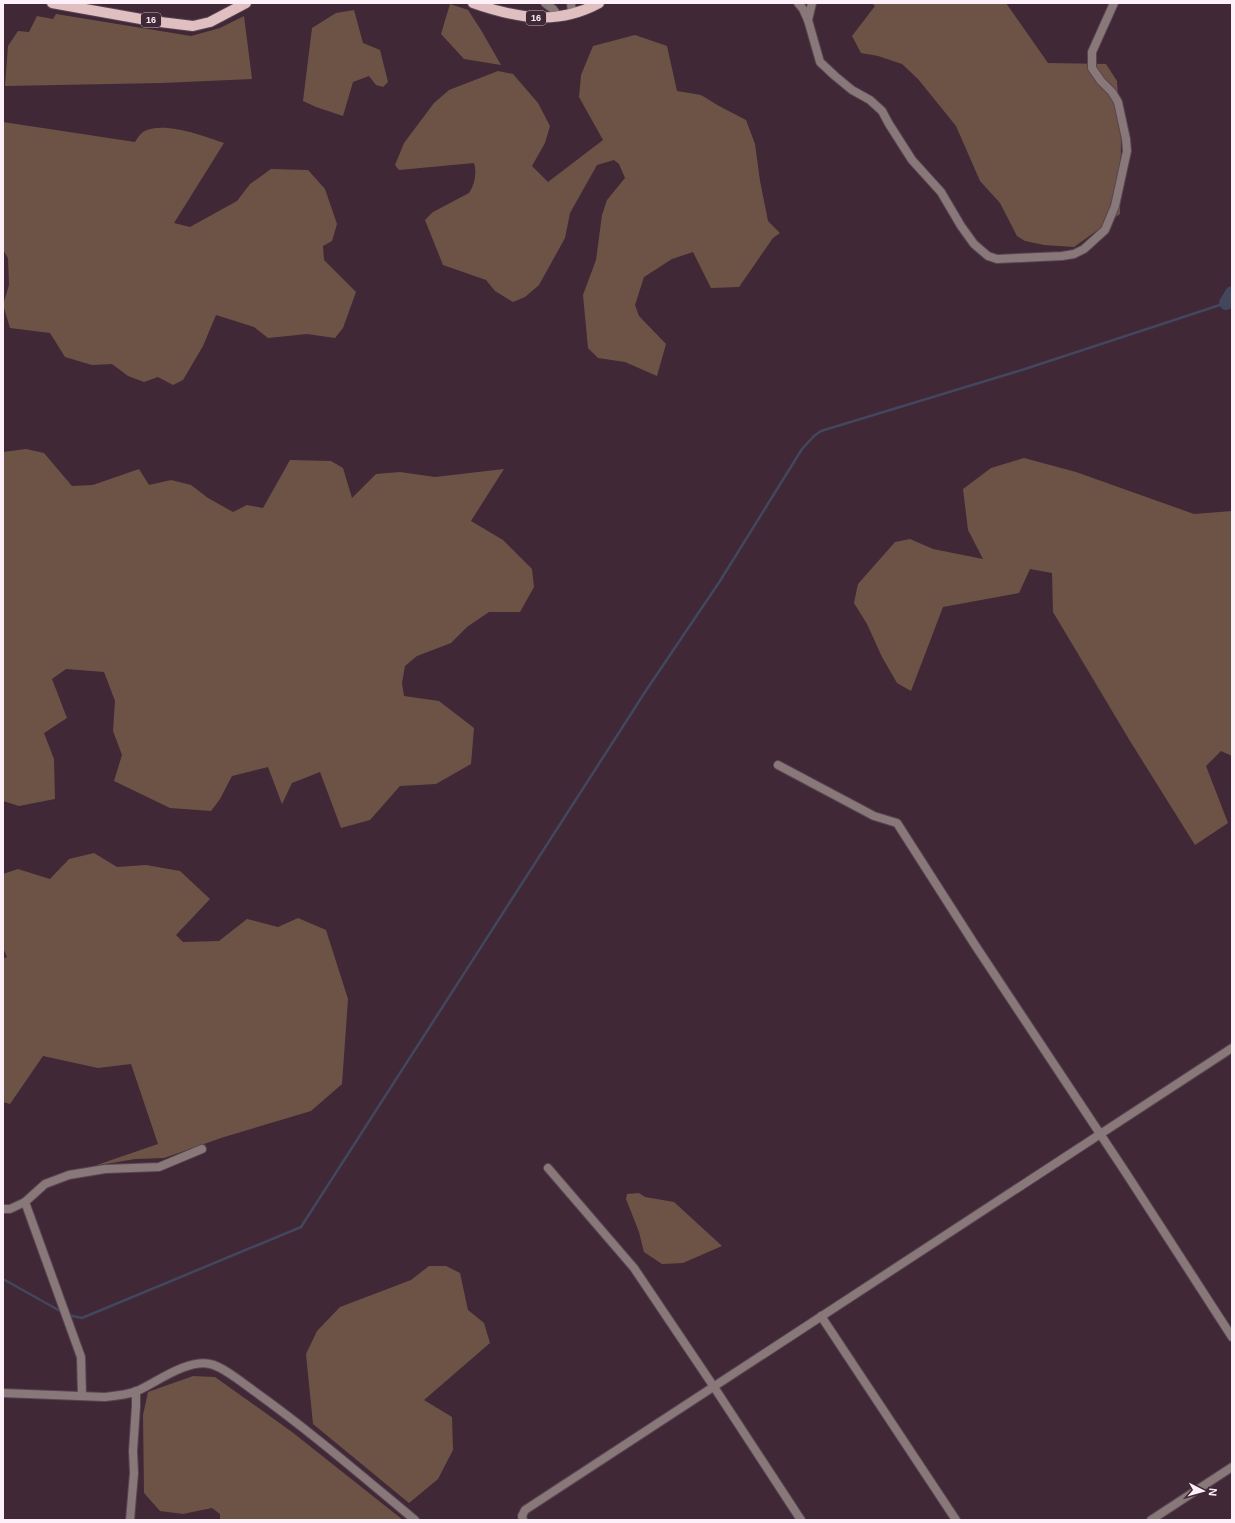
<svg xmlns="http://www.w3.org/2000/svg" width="1235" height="1523" font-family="Helvetica,sans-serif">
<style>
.forest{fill:#6d5346}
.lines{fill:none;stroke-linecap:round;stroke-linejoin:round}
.stream{stroke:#42475e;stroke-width:2.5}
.river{stroke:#42475e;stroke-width:14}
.minor-casing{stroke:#5a4452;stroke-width:10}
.major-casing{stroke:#5a4452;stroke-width:12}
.minor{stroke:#887879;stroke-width:8}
.major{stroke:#e0bfc1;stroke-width:10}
.labels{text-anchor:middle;stroke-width:3;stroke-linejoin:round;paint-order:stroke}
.shield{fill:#402837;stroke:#c4b4be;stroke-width:1}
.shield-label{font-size:9px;font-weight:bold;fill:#fdf0f8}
</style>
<rect width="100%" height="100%" fill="#402837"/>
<g class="forest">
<polygon points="871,3 1006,3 1048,63 1106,64 1117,81 1121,139 1120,214 1074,247 1044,245 1025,241 1017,236 1000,203 980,181 956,126 918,79 902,64 878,56 861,53 852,36 875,6"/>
<polygon points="450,4 468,10 481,30 501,65 464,59 441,34"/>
<polygon points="354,10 363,43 380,50 388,82 383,87 376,85 369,76 353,82 343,116 316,107 303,101 312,28 336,13"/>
<polygon points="56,14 191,36 220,28 244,16 252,79 162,83 5,86 8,46 18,31 29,32 37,16 53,19"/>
<path d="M635 35 667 46 677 91 701 95 719 106 746 120 755 144 760 181 768 221 780 233 773 238 739 287 711 288 693 252 672 259 644 277 635 305 639 316 666 344 657 376 625 362 598 358 588 348 583 295 596 260 602 215 607 200 625 178 619 164 614 160 597 165 570 213 565 238 539 285 525 297 513 302 495 291 486 280 443 265 425 220 433 212 469 193C475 184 477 173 474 163L399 170 395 165 404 143 434 103 449 90 498 71 513 74 538 103 550 126 545 143 532 166 548 182 603 140 579 97 581 75 593 46Z"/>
<path d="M3 122 135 142C137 139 140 134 143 132 162 120 204 136 224 143L174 223 190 227 237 201 250 184 271 169 308 170 325 189 337 224 332 241 323 246 324 260 356 292 343 328 335 338 307 334 268 338 254 327 216 315 203 346 183 380 173 385 158 377 144 382 128 376 112 364 92 365 65 357 50 333 10 328 3 305 9 285 8 258 3 250Z"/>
<polygon points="26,449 44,453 72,486 93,485 139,469 149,485 171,480 191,485 208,498 233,512 247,505 263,508 290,460 331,461 343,468 352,498 376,474 400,472 435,477 504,469 471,521 503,540 532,569 534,587 520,612 489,612 467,627 451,643 417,656 405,666 402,683 404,696 439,701 474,728 471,764 436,784 400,786 370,820 341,828 320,772 292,783 282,804 268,767 232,776 220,799 211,811 170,808 114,781 122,755 113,731 115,701 104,672 66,669 52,679 67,718 44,733 54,759 55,799 19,806 3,801 3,452"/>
<polygon points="1024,458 1076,472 1194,514 1232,511 1232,756 1221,751 1206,766 1228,823 1195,845 1130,741 1053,612 1052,573 1030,569 1019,593 943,607 911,691 897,683 882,657 867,624 854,603 858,584 895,542 910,539 933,549 983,559 968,530 963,489 991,468"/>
<polygon points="94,853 117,867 146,865 180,871 210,899 176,935 183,942 219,941 247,919 278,927 298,918 326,930 348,999 342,1084 311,1111 224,1137 164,1158 135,1159 94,1166 158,1144 131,1064 98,1068 43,1056 10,1104 3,1102 3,959 7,957 3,948 3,874 18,869 50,879 69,859"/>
<polygon points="639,1193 645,1197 674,1202 722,1246 683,1263 662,1264 644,1252 639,1232 626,1199 627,1194"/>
<polygon points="429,1266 446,1266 460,1273 468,1310 484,1323 490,1343 424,1400 452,1417 453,1450 438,1479 409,1503 313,1424 306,1354 317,1331 340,1307 411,1280"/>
<polygon points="193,1376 215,1377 292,1432 403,1520 220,1520 220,1514 212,1508 183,1514 160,1511 144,1493 143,1415 148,1392"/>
</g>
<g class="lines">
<g class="stream">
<polyline points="3,1279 62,1312"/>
<polyline points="68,1315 82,1318 301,1227 647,689 720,581 802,449 814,436 821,431 1025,369 1226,303 1232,308"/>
</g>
<polyline class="river" points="1226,303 1232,293"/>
<defs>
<g id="minor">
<polyline points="545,3 553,9 558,16"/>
<polyline points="571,3 572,13"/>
<polyline points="798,3 803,9 808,20 820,62 835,76 852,90 870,100 882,111 889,124 912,160 941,192 961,226 974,244 988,256 997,259 1062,256 1074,254 1084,249 1105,230 1115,206 1127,151 1126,139 1118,102 1112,92 1101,81 1092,68 1092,52 1114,3"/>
<polyline points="808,20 812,3"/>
<polyline points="778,765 874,816 897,823 975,945 1126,1173 1232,1337"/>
<polyline points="548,1168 634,1268 714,1387 801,1520"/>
<polyline points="25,1202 81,1357 82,1396"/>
<polyline points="3,1209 10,1209 25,1202 45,1184 69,1175 105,1169 159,1167 202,1149"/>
<polyline points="821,1316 956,1520"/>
<path d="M3 1393 104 1397C115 1396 127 1395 137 1391 157 1382 187 1359 210 1364 222 1366 243 1383 254 1391 310 1431 362 1476 415 1520"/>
<polyline points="130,1520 134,1473 133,1451 136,1406 136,1391"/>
<polyline points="523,1520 522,1516 525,1510 1232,1048"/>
<polyline points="1151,1520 1232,1467"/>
</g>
<g id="major">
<polyline points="52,3 152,21 193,26 210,22 246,3"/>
<path d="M473 3C516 18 557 26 599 3"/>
</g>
</defs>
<use href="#minor" class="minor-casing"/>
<use href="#major" class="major-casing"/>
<use href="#minor" class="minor"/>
<use href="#major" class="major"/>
</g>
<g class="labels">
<g class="shield">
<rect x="526" y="11" width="20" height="14" rx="3"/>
<rect x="141" y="13" width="20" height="14" rx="3"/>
</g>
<g class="shield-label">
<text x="536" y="21">16</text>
<text x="151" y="23">16</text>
</g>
</g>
<rect width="1235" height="1523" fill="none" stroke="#fdf0f8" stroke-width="8"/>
<g transform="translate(1203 1491) rotate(96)" stroke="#402837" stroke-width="3" paint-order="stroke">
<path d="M0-3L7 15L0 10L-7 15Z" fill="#fdf0f8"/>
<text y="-6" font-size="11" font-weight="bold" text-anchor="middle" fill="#fdf0f8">N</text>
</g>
</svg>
